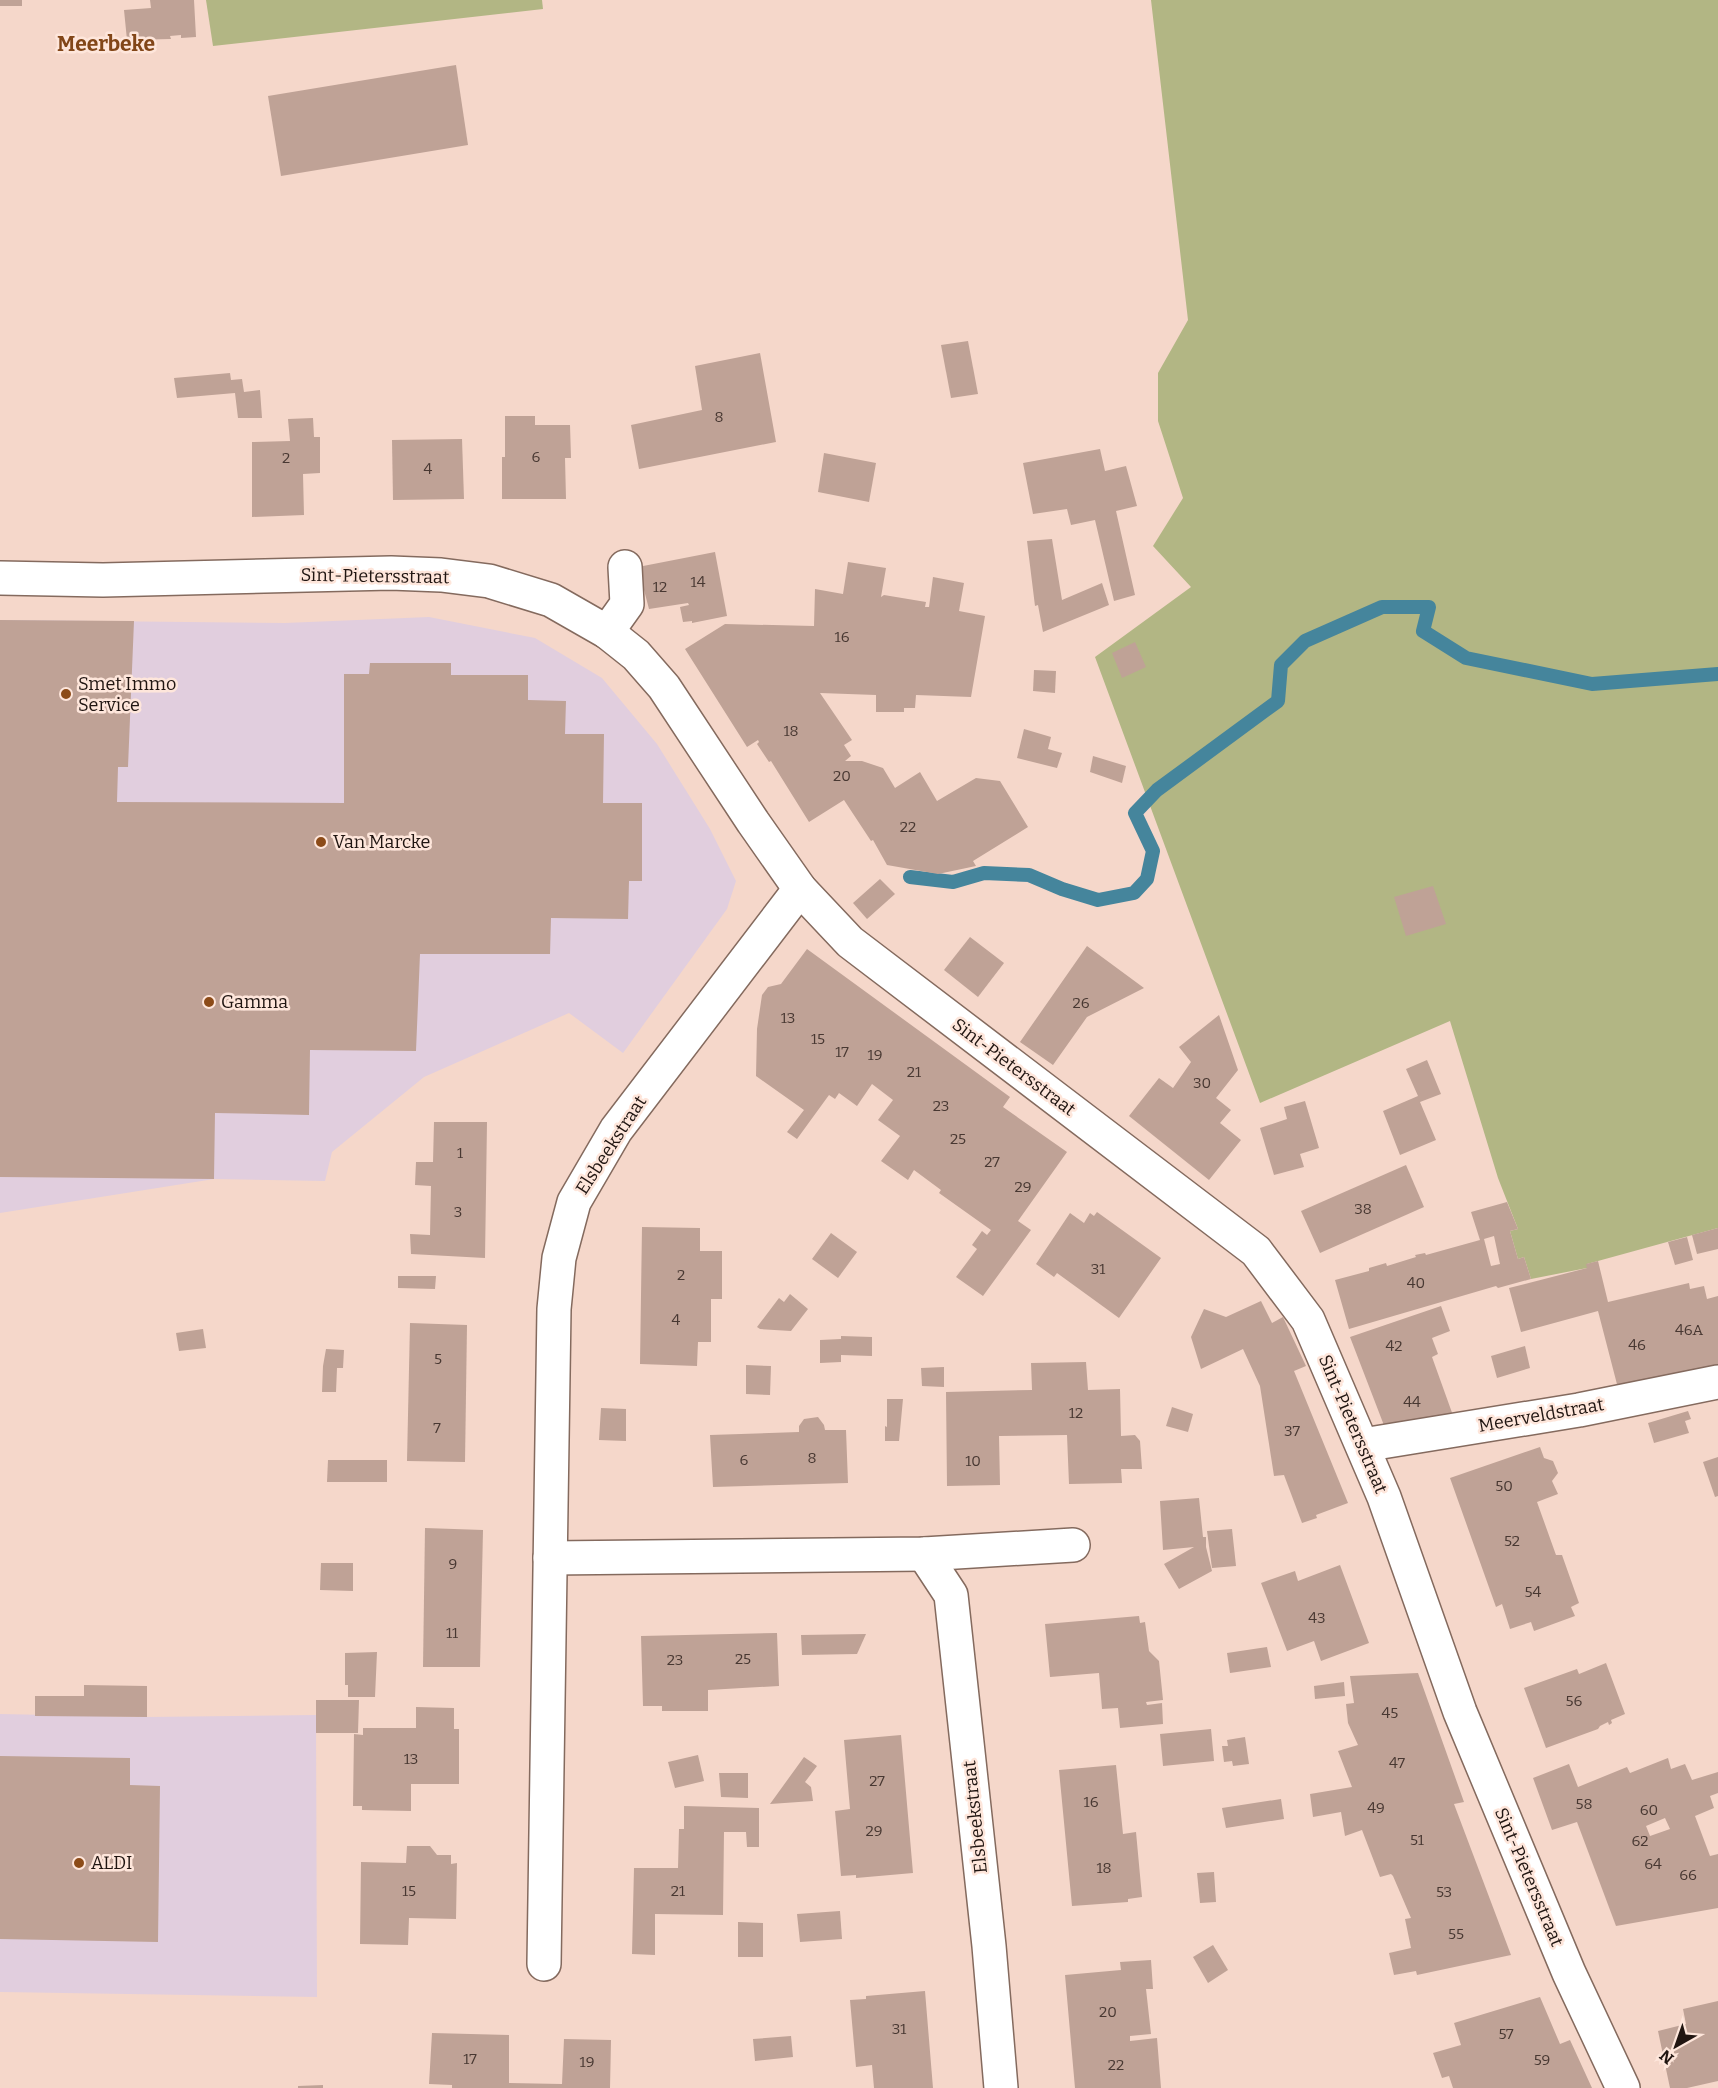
<svg xmlns="http://www.w3.org/2000/svg" width="1718" height="2088" font-family="Bitter,serif">
<style>
.commercial{fill:#e1cede}
.green{fill:#b2b684}
.lines{fill:none;stroke-linecap:round;stroke-linejoin:round}
.stream{stroke:#45859c;stroke-width:14}
.building{fill:#bfa296;fill-rule:evenodd}
.minor-casing{stroke:#846a5e;stroke-width:36}
.minor{stroke:#fff;stroke-width:33}
.poi-dot{fill:#8c4b18;stroke:#fee6db;stroke-width:2}
.labels{text-anchor:middle;stroke-width:5;stroke-linejoin:round;paint-order:stroke}
.number-label{font-size:15px;fill:#483832}
.street-label{font-size:18px;fill:#201511;stroke:#fee6db}
.poi-label{font-size:18px;fill:#201511;stroke:#fee6db;text-anchor:start}
.quarter-label{font-size:21px;font-weight:bold;fill:#824618;stroke:#fee6db}
</style>
<rect width="100%" height="100%" fill="#f5d7ca"/>
<g class="commercial">
<polygon points="429,617 535,638 602,678 657,744 710,829 736,881 727,909 623,1053 569,1013 424,1077 332,1152 325,1181 214,1179 0,1213 0,620 285,623"/>
<polygon points="0,1714 147,1717 316,1715 317,1997 0,1992"/>
</g>
<g class="green">
<polygon points="206,0 542,0 543,9 213,46"/>
<polygon points="1151,0 1718,0 1718,1228 1587,1264 1587,1268 1531,1279 1524,1257 1518,1259 1510,1231 1518,1229 1498,1178 1450,1021 1260,1103 1095,657 1191,587 1153,546 1183,498 1158,421 1158,373 1188,320"/>
</g>
<g class="lines">
<polyline class="stream" points="910,877 953,882 984,873 1029,875 1062,889 1098,900 1134,893 1147,879 1153,851 1135,813 1157,790 1278,701 1281,665 1305,641 1382,607 1429,607 1423,631 1466,658 1592,684 1718,674"/>
</g>
<g class="building">
<rect x="0" y="0" width="22" height="6"/>
<polygon points="150,0 194,0 196,37 181,38 181,35 170,36 171,39 127,40 124,10 151,8"/>
<polygon points="456,65 468,145 281,176 268,96"/>
<polygon points="968,341 978,394 951,398 941,345"/>
<polygon points="760,353 776,442 639,469 631,425 702,410 695,366"/>
<polygon points="230,373 231,380 242,379 244,392 260,390 262,418 238,418 235,393 177,398 174,378"/>
<polygon points="505,416 535,416 535,425 570,425 571,458 565,458 566,499 502,499 502,457 505,457"/>
<polygon points="313,418 314,437 320,437 320,473 303,474 304,515 252,517 252,442 290,441 288,419"/>
<polygon points="462,439 464,499 393,500 392,440"/>
<polygon points="1100,449 1105,471 1126,466 1137,506 1116,511 1135,595 1114,601 1095,520 1071,525 1067,509 1033,514 1023,463"/>
<polygon points="824,453 876,463 869,502 818,492"/>
<polygon points="1052,539 1062,600 1102,583 1109,605 1043,632 1038,605 1035,606 1027,541"/>
<polygon points="715,552 727,616 692,623 692,621 683,622 680,607 689,605 688,603 649,609 638,567"/>
<polygon points="848,562 886,568 881,597 884,595 926,602 925,607 929,607 933,577 964,583 959,611 985,616 971,697 916,695 915,708 904,708 904,712 876,712 876,695 820,693 852,740 844,745 851,756 845,761 862,761 883,768 895,788 920,772 937,801 976,778 1000,781 1028,827 973,861 976,866 938,874 887,865 873,840 871,841 844,800 809,822 771,761 769,762 757,744 759,742 758,740 747,747 685,649 725,624 814,626 815,589 843,594"/>
<polygon points="0,620 134,621 128,767 118,767 117,802 344,803 344,674 369,674 370,663 451,663 451,675 528,675 528,700 566,701 565,734 604,734 603,803 642,803 642,881 629,881 628,919 551,918 550,954 420,954 416,1051 310,1050 309,1115 215,1113 214,1179 0,1177"/>
<polygon points="1135,642 1146,667 1122,678 1112,653"/>
<polygon points="1034,670 1056,671 1055,693 1033,691"/>
<polygon points="1024,729 1051,737 1048,749 1062,753 1057,768 1017,758"/>
<polygon points="1093,756 1126,766 1122,783 1090,772"/>
<polygon points="880,879 895,894 867,919 853,903"/>
<polygon points="1433,886 1446,924 1406,936 1394,897"/>
<polygon points="970,937 1004,963 978,997 944,970"/>
<polygon points="1087,946 1144,988 1087,1017 1053,1065 1020,1042"/>
<polygon points="807,949 1010,1097 1003,1107 1067,1152 1018,1221 1031,1230 983,1296 956,1277 977,1249 972,1245 982,1231 987,1235 991,1230 939,1193 941,1190 914,1170 908,1180 881,1161 900,1136 878,1120 893,1100 872,1084 857,1106 839,1093 835,1099 829,1095 797,1139 787,1132 804,1110 756,1076 757,1029 762,995 768,987 781,984"/>
<polygon points="1219,1015 1238,1070 1216,1098 1231,1110 1220,1123 1241,1140 1209,1180 1129,1116 1159,1078 1173,1088 1191,1062 1179,1047"/>
<polygon points="1427,1060 1441,1094 1420,1102 1436,1140 1400,1155 1383,1111 1418,1096 1406,1069"/>
<polygon points="1305,1101 1319,1148 1300,1154 1304,1167 1274,1175 1260,1128 1287,1119 1284,1107"/>
<polygon points="434,1122 487,1122 485,1258 411,1254 410,1234 430,1235 431,1186 415,1185 416,1162 433,1162"/>
<polygon points="1406,1165 1424,1207 1320,1253 1301,1211"/>
<path d="M1507 1202 1518 1229 1510 1231 1518 1259 1524 1257 1531 1279 1498 1288 1496 1286 1349 1329 1335 1280 1369 1271V1268L1386 1263 1387 1266 1416 1257 1415 1255 1425 1253 1426 1255 1480 1240 1471 1212ZM1494 1236 1500 1264 1491 1266 1484 1239Z"/>
<polygon points="1097,1212 1161,1258 1119,1318 1057,1273 1054,1277 1036,1264 1070,1213 1084,1223 1090,1213 1094,1216"/>
<polygon points="642,1227 700,1228 700,1251 722,1251 722,1299 711,1299 711,1342 698,1342 697,1366 640,1364"/>
<polygon points="1718,1228 1718,1249 1697,1254 1692,1235"/>
<polygon points="831,1233 857,1252 838,1278 812,1259"/>
<polygon points="1687,1237 1693,1260 1675,1265 1668,1242"/>
<polygon points="1598,1261 1608,1302 1689,1283 1690,1289 1704,1286 1707,1299 1718,1296 1718,1370 1619,1392 1598,1311 1521,1332 1509,1288 1587,1268 1586,1264"/>
<polygon points="398,1276 436,1276 435,1289 398,1288"/>
<polygon points="790,1294 808,1309 791,1331 760,1329 757,1327 779,1298 784,1302"/>
<polygon points="1261,1301 1272,1323 1283,1317 1306,1366 1294,1371 1348,1503 1316,1515 1317,1518 1302,1523 1284,1475 1274,1476 1260,1386 1243,1349 1201,1369 1191,1337 1204,1309 1226,1317"/>
<polygon points="1441,1306 1450,1331 1432,1338 1438,1354 1432,1357 1455,1421 1385,1428 1350,1337"/>
<polygon points="410,1323 467,1325 465,1462 407,1461"/>
<polygon points="203,1329 206,1348 179,1351 176,1333"/>
<polygon points="841,1336 872,1337 872,1356 841,1355 841,1362 820,1363 820,1340 841,1339"/>
<polygon points="1525,1346 1530,1368 1497,1378 1491,1356"/>
<polygon points="326,1349 344,1350 343,1368 337,1368 336,1392 322,1392 323,1366"/>
<polygon points="1086,1362 1088,1390 1120,1389 1121,1436 1135,1435 1140,1441 1142,1469 1121,1469 1122,1483 1069,1484 1067,1435 999,1436 1000,1485 947,1486 946,1392 1032,1390 1031,1363"/>
<polygon points="746,1365 771,1366 770,1395 746,1394"/>
<polygon points="944,1367 944,1387 922,1386 921,1368"/>
<polygon points="887,1399 903,1399 899,1441 885,1441 885,1426 887,1427"/>
<polygon points="1172,1407 1193,1414 1188,1432 1166,1426"/>
<polygon points="601,1408 626,1409 626,1441 599,1440"/>
<polygon points="1688,1411 1691,1419 1685,1421 1689,1433 1654,1443 1648,1423"/>
<polygon points="818,1417 824,1425 825,1430 846,1430 848,1483 713,1487 710,1435 799,1432 799,1426 804,1419"/>
<polygon points="1540,1447 1544,1458 1553,1461 1558,1473 1552,1481 1558,1494 1537,1502 1556,1555 1562,1555 1579,1603 1571,1607 1575,1616 1534,1631 1531,1622 1510,1629 1502,1604 1496,1607 1450,1478"/>
<polygon points="1718,1457 1718,1496 1715,1497 1703,1462"/>
<polygon points="328,1460 387,1460 387,1482 327,1482"/>
<polygon points="1199,1498 1203,1537 1206,1537 1206,1547 1212,1571 1179,1589 1164,1564 1194,1547 1163,1550 1160,1501"/>
<polygon points="425,1528 483,1530 480,1667 423,1667"/>
<polygon points="1232,1529 1236,1566 1212,1568 1207,1531"/>
<polygon points="321,1563 353,1563 353,1591 320,1590"/>
<polygon points="1340,1565 1369,1643 1321,1661 1314,1641 1287,1651 1261,1583 1295,1571 1298,1581"/>
<polygon points="1139,1616 1140,1623 1145,1622 1149,1651 1159,1661 1163,1700 1146,1702 1147,1705 1162,1703 1163,1724 1120,1728 1118,1708 1102,1709 1099,1673 1050,1677 1045,1624"/>
<polygon points="777,1633 779,1686 708,1690 708,1711 662,1711 662,1706 643,1706 641,1636"/>
<polygon points="866,1634 857,1654 802,1655 801,1635"/>
<polygon points="1267,1647 1271,1667 1230,1673 1227,1653"/>
<polygon points="377,1652 375,1697 348,1697 348,1685 345,1685 345,1653"/>
<polygon points="1606,1663 1625,1714 1611,1720 1612,1723 1609,1725 1608,1722 1600,1726 1598,1729 1546,1748 1524,1688 1577,1669 1579,1674"/>
<polygon points="1418,1673 1464,1802 1454,1804 1511,1955 1417,1975 1416,1971 1394,1975 1389,1953 1411,1948 1405,1919 1411,1918 1393,1876 1391,1874 1380,1877 1362,1830 1345,1836 1341,1812 1313,1817 1310,1794 1352,1787 1338,1751 1358,1745 1348,1723 1346,1704 1354,1703 1350,1676"/>
<polygon points="1344,1682 1345,1696 1315,1699 1314,1686"/>
<polygon points="84,1685 147,1686 147,1717 35,1716 35,1696 84,1696"/>
<polygon points="316,1700 359,1700 358,1733 316,1733"/>
<polygon points="416,1707 454,1708 454,1729 459,1729 459,1784 411,1784 411,1811 362,1810 362,1806 353,1806 354,1734 363,1735 363,1728 416,1728"/>
<polygon points="1211,1729 1214,1761 1163,1766 1160,1734"/>
<polygon points="901,1735 913,1873 856,1878 856,1875 841,1876 835,1811 850,1809 844,1740"/>
<polygon points="1245,1737 1249,1764 1233,1766 1232,1761 1224,1762 1222,1746 1228,1746 1227,1740"/>
<polygon points="698,1755 704,1781 675,1788 668,1762"/>
<polygon points="0,1756 130,1758 130,1785 160,1786 158,1942 0,1939"/>
<polygon points="804,1757 817,1766 805,1782 811,1787 813,1801 770,1804"/>
<path d="M1668 1758 1671 1769 1685 1764 1692 1780 1718 1772V1793L1710 1796 1714 1808 1695 1816 1710 1856 1718 1854V1908L1616 1926 1577 1822 1552 1830 1533 1778 1569 1764 1578 1787 1627 1767 1630 1773ZM1665 1818 1670 1829 1650 1836 1646 1826Z"/>
<polygon points="1116,1765 1123,1834 1136,1832 1142,1897 1128,1899 1128,1902 1072,1906 1059,1770"/>
<polygon points="719,1773 748,1773 748,1798 721,1797"/>
<polygon points="1281,1799 1284,1819 1226,1828 1222,1808"/>
<polygon points="684,1806 759,1808 759,1847 747,1847 746,1832 724,1832 723,1915 655,1914 655,1955 632,1954 634,1868 678,1868 679,1829 684,1829"/>
<polygon points="407,1846 430,1846 437,1855 451,1855 451,1864 457,1863 456,1919 409,1918 408,1945 360,1944 361,1862 406,1863"/>
<polygon points="1214,1872 1216,1902 1200,1903 1197,1873"/>
<polygon points="840,1911 842,1939 800,1942 797,1914"/>
<polygon points="738,1922 763,1923 763,1957 738,1957"/>
<polygon points="1213,1945 1228,1970 1208,1983 1193,1957"/>
<polygon points="1151,1960 1153,1989 1146,1989 1151,2034 1130,2036 1130,2041 1157,2038 1161,2088 1075,2088 1065,1975 1121,1970 1120,1962"/>
<polygon points="925,1991 933,2088 874,2088 872,2065 856,2067 850,2000 866,1999 866,1996"/>
<polygon points="1540,1997 1560,2044 1570,2040 1592,2088 1453,2088 1449,2076 1442,2078 1433,2053 1461,2045 1454,2023"/>
<polygon points="1718,2001 1718,2081 1687,2088 1670,2088 1658,2031 1686,2024 1683,2009"/>
<polygon points="432,2033 509,2035 509,2083 562,2084 564,2039 611,2040 610,2088 452,2088 452,2085 429,2084"/>
<polygon points="791,2036 793,2057 755,2061 753,2039"/>
<polygon points="323,2085 323,2088 298,2088 298,2086"/>
</g>
<g class="lines">
<defs>
<g id="minor">
<polyline points="0,578 103,580 391,573 441,575 489,581 551,600 607,632 636,655 664,687 753,822 800,889 850,942 1256,1251 1308,1320 1384,1497 1460,1712 1569,1973 1623,2088"/>
<polyline points="607,632 627,604 625,567"/>
<polyline points="1363,1445 1579,1410 1718,1382"/>
<polyline points="924,1554 951,1595 989,1946 1001,2088"/>
<polyline points="550,1558 924,1554 1073,1545"/>
<polyline points="544,1964 554,1309 559,1258 574,1202 616,1130 800,889"/>
</g>
</defs>
<use href="#minor" class="minor-casing"/>
<use href="#minor" class="minor"/>
</g>
<g class="poi-dot">
<circle cx="66" cy="694" r="6"/>
<circle cx="321" cy="842" r="6"/>
<circle cx="209" cy="1002" r="6"/>
<circle cx="79" cy="1863" r="6"/>
</g>
<g class="labels">
<g class="number-label">
<text x="719" y="422">8</text>
<text x="536" y="462">6</text>
<text x="286" y="463">2</text>
<text x="428" y="474">4</text>
<text x="698" y="587">14</text>
<text x="660" y="592">12</text>
<text x="842" y="642">16</text>
<text x="791" y="736">18</text>
<text x="842" y="781">20</text>
<text x="908" y="832">22</text>
<text x="1081" y="1008">26</text>
<text x="788" y="1023">13</text>
<text x="818" y="1044">15</text>
<text x="842" y="1057">17</text>
<text x="875" y="1060">19</text>
<text x="914" y="1077">21</text>
<text x="1202" y="1088">30</text>
<text x="941" y="1111">23</text>
<text x="958" y="1144">25</text>
<text x="460" y="1158">1</text>
<text x="992" y="1167">27</text>
<text x="1023" y="1192">29</text>
<text x="1363" y="1214">38</text>
<text x="458" y="1217">3</text>
<text x="1098" y="1274">31</text>
<text x="681" y="1280">2</text>
<text x="1416" y="1288">40</text>
<text x="676" y="1325">4</text>
<text x="1689" y="1335">46A</text>
<text x="1637" y="1350">46</text>
<text x="1394" y="1351">42</text>
<text x="438" y="1364">5</text>
<text x="1412" y="1407">44</text>
<text x="1076" y="1418">12</text>
<text x="437" y="1433">7</text>
<text x="1292" y="1436">37</text>
<text x="812" y="1463">8</text>
<text x="744" y="1465">6</text>
<text x="973" y="1466">10</text>
<text x="1504" y="1491">50</text>
<text x="1512" y="1546">52</text>
<text x="453" y="1569">9</text>
<text x="1533" y="1597">54</text>
<text x="1317" y="1623">43</text>
<text x="452" y="1638">11</text>
<text x="743" y="1664">25</text>
<text x="675" y="1665">23</text>
<text x="1574" y="1706">56</text>
<text x="1390" y="1718">45</text>
<text x="411" y="1764">13</text>
<text x="1397" y="1768">47</text>
<text x="877" y="1786">27</text>
<text x="1091" y="1807">16</text>
<text x="1584" y="1809">58</text>
<text x="1376" y="1813">49</text>
<text x="1649" y="1815">60</text>
<text x="874" y="1836">29</text>
<text x="1417" y="1845">51</text>
<text x="1640" y="1846">62</text>
<text x="1653" y="1869">64</text>
<text x="1104" y="1873">18</text>
<text x="1688" y="1880">66</text>
<text x="409" y="1896">15</text>
<text x="678" y="1896">21</text>
<text x="1444" y="1897">53</text>
<text x="1456" y="1939">55</text>
<text x="1108" y="2017">20</text>
<text x="899" y="2034">31</text>
<text x="1506" y="2039">57</text>
<text x="470" y="2064">17</text>
<text x="1542" y="2065">59</text>
<text x="587" y="2067">19</text>
<text x="1116" y="2070">22</text>
</g>
<g class="street-label">
<text transform="translate(375 576) rotate(1)" y="6">Sint-Pietersstraat</text>
<text transform="translate(1014 1067) rotate(37)" y="6">Sint-Pietersstraat</text>
<text transform="translate(611 1145) rotate(-57)" y="6">Elsbeekstraat</text>
<text transform="translate(1541 1415) rotate(-10)" y="6">Meerveldstraat</text>
<text transform="translate(1353 1424) rotate(67)" y="6">Sint-Pietersstraat</text>
<text transform="translate(975 1817) rotate(-96)" y="6">Elsbeekstraat</text>
<text transform="translate(1529 1877) rotate(67)" y="6">Sint-Pietersstraat</text>
</g>
<g class="poi-label">
<text x="78" y="690">Smet Immo<tspan x="78" dy="21">Service</tspan></text>
<text x="333" y="848">Van Marcke</text>
<text x="221" y="1008">Gamma</text>
<text x="91" y="1869">ALDI</text>
</g>
<g class="quarter-label">
<text x="106" y="51">Meerbeke</text>
</g>
</g>
<g transform="translate(1676 2046) rotate(220)" stroke="#fee6db" stroke-width="4.5" paint-order="stroke">
<path d="M0-4.5L10 22L0 15L-10 22Z" fill="#201511"/>
<text y="-9" font-size="16" font-weight="bold" text-anchor="middle" fill="#201511">N</text>
</g>
</svg>
